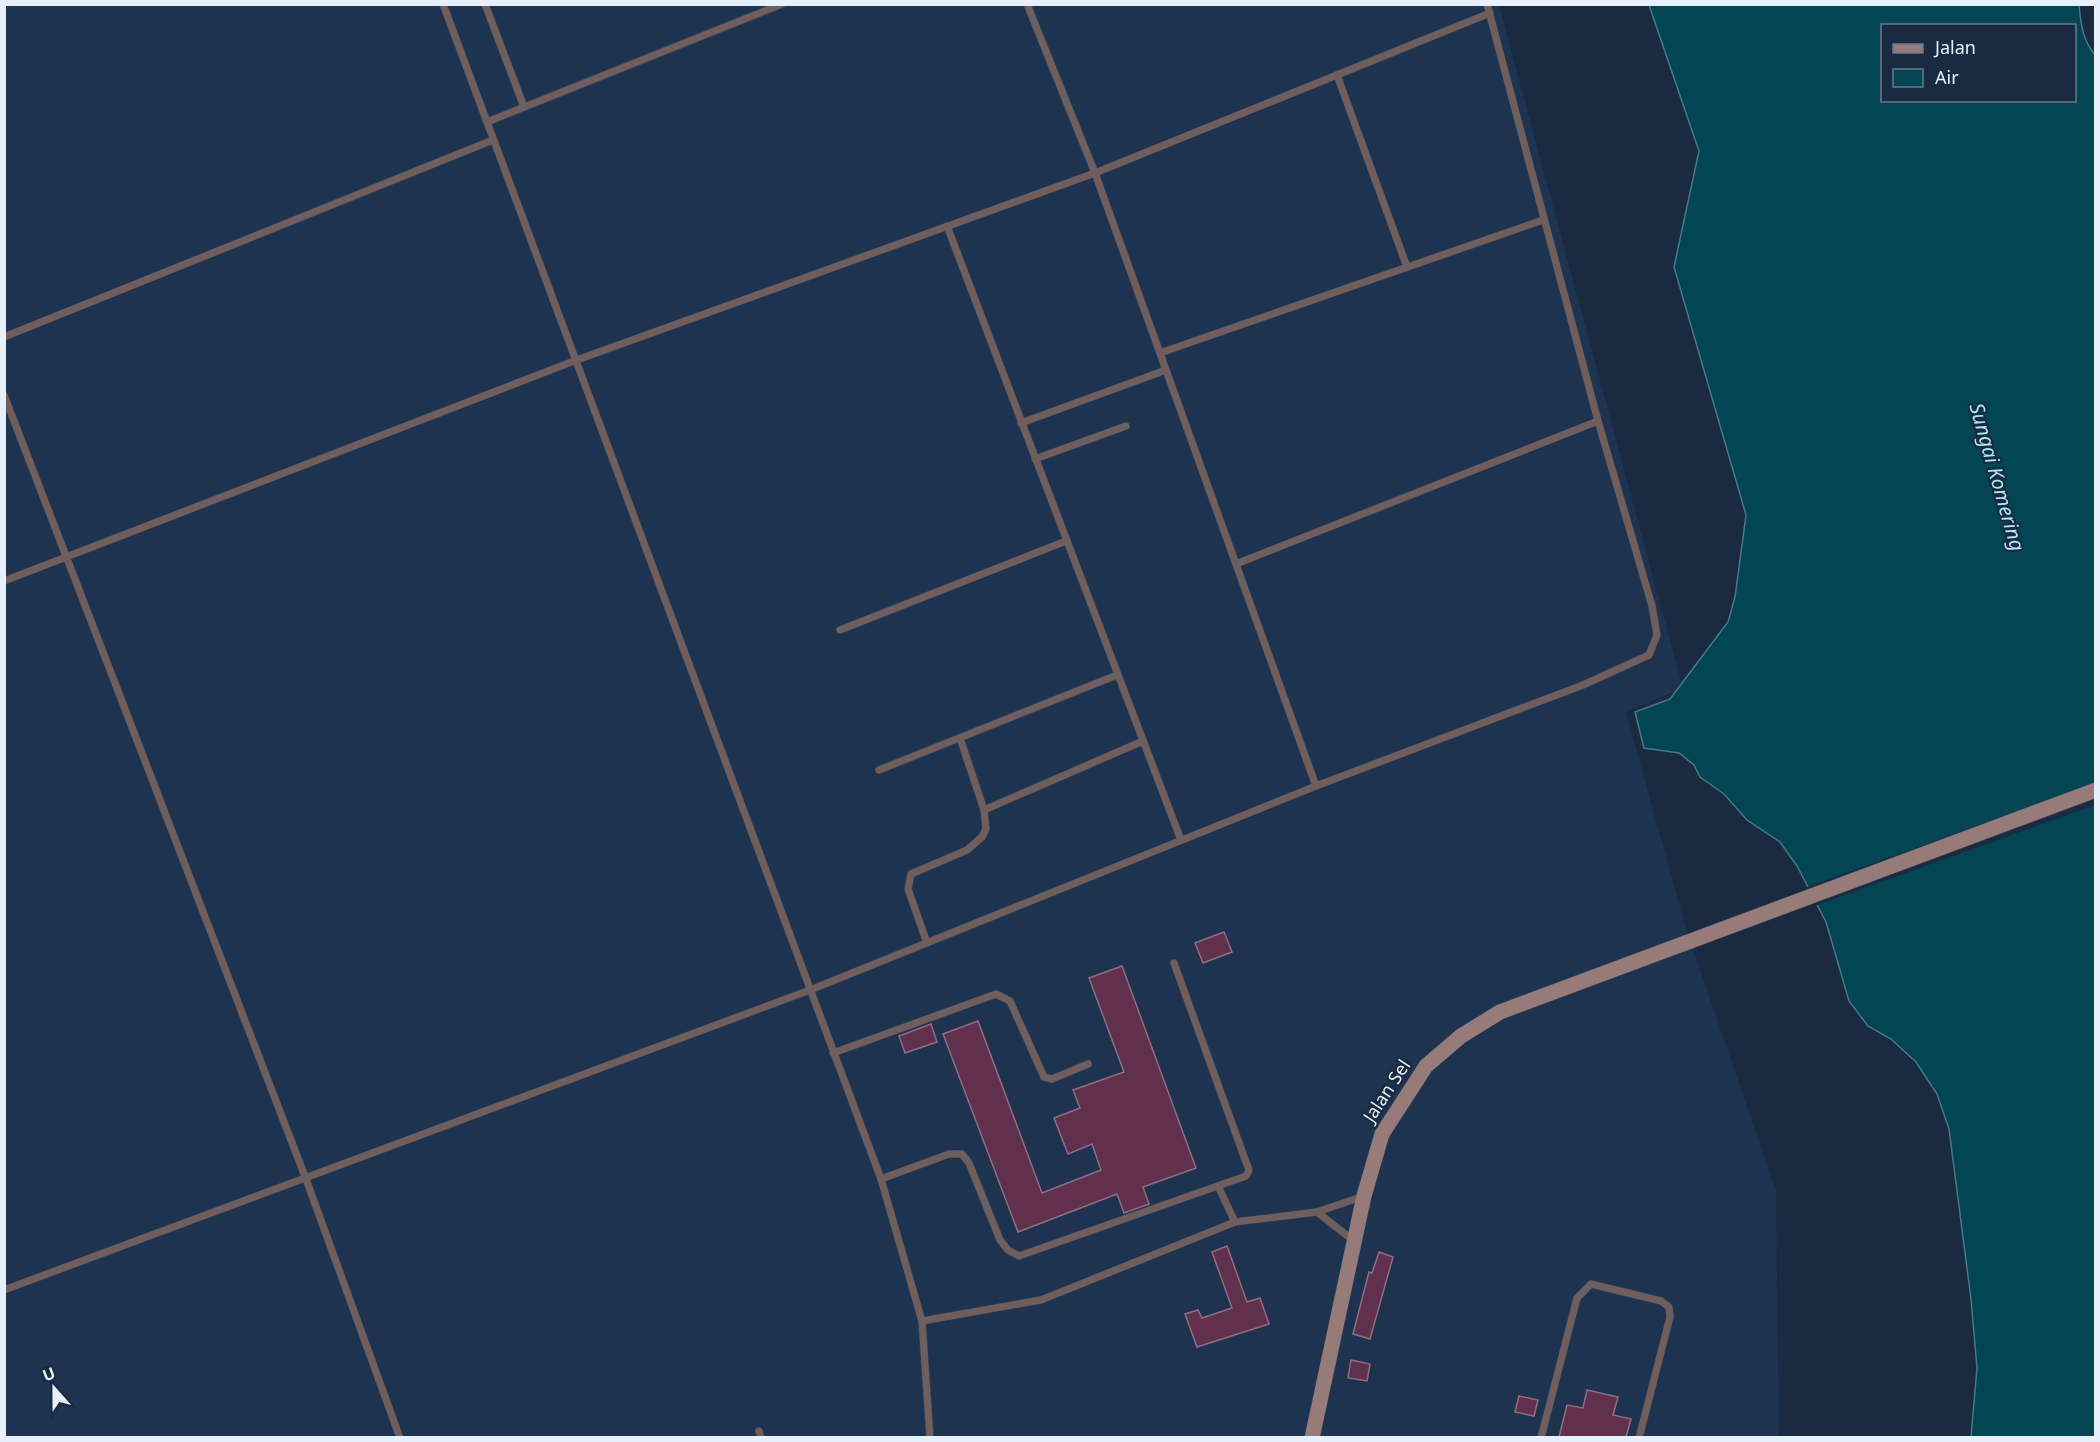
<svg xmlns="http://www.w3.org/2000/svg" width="2100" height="1442" font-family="'Noto Sans',sans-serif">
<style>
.built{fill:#1d3350}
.water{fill:#014652;stroke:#467985;stroke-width:1.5;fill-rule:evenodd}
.pier{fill:#192a41}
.building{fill:#60304d;stroke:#8f6e81;stroke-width:1.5}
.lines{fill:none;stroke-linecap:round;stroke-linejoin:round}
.lane-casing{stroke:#36465b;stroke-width:8}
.secondary-casing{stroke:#36465b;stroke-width:16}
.lane{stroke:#6f5e5c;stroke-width:7}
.secondary{stroke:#967b78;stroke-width:15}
.labels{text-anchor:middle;stroke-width:4.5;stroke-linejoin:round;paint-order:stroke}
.street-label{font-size:18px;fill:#e7f1fd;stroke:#192a41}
.water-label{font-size:20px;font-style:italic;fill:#abe9f7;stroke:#192a41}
</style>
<rect width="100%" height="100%" fill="#192a41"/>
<polygon class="built" points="5,5 1499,5 1683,688 1626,712 1687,932 1776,1190 1779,1437 5,1438"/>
<path class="water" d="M1649 5H2079C2081 24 2082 40 2096 56L2095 1437H1971L1977 1368 1971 1299 1949 1129 1937 1094 1916 1062 1891 1039 1868 1026 1849 1001 1826 922 1797 866 1780 842 1747 820 1724 794 1700 777 1694 765 1679 753 1644 748 1635 712 1670 699 1728 622 1735 597 1746 515 1674 267 1699 151ZM1882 26H2074V100H1882Z"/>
<polygon class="pier" points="2095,783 2095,805 1814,906 1805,888"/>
<g class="building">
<polygon points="1224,932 1232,952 1203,963 1195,943"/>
<polygon points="1122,966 1196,1168 1143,1187 1149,1204 1124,1213 1117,1194 1018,1232 943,1034 978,1021 1042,1193 1101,1170 1092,1144 1068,1154 1054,1118 1080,1108 1073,1090 1124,1072 1089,978"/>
<polygon points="931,1024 937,1042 905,1053 899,1036"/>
<polygon points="1227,1246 1247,1302 1260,1298 1269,1324 1197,1347 1185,1314 1198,1310 1202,1318 1232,1308 1212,1252"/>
<polygon points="1379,1252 1393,1257 1370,1339 1353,1334 1369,1272 1372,1273"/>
<polygon points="1351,1360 1370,1364 1367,1381 1348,1378"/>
<polygon points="1587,1390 1618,1397 1613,1415 1631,1419 1626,1437 1559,1437 1567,1405 1583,1408"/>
<polygon points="1519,1396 1538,1400 1534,1416 1515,1412"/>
</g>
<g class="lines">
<defs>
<g id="lane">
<polyline points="443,4 881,1179 922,1321 930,1438"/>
<polyline points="485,4 524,107"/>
<polyline points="1027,4 1095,173 1316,786"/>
<polyline points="1337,75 1407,267"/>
<polyline points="487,122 782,4"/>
<polyline points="947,226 1181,840"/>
<polyline points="4,337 493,140"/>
<polyline points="1160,353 1543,220"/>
<polyline points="4,395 306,1179 400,1438"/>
<polyline points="1021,423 1166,370"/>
<polyline points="1035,459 1126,426"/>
<polyline points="1236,564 1598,421"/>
<polyline points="4,581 574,361 1095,173 1490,13"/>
<polyline points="840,630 1066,541"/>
<polyline points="879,770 1117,675"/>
<polyline points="984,810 1143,741"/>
<polyline points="927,943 908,889 911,874 967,850 982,837 986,829 984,810 960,738"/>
<polyline points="833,1053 996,994 1010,1001 1044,1077 1052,1079 1088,1064"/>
<polyline points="881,1179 949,1154 962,1154 969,1163 1000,1240 1008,1250 1019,1256 1246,1176 1249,1170 1246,1162 1174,963"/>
<polyline points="1218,1186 1235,1222"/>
<polyline points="1317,1212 1354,1241"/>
<polyline points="4,1290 810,990 1316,786 1583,685 1649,655 1657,635 1652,606 1598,421 1487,4"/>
<polyline points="922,1321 1041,1300 1235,1222 1317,1212 1364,1196"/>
<polyline points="759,1431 761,1438"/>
<polyline points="1541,1438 1577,1298 1591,1284 1661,1301 1669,1307 1670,1317 1639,1438"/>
</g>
<polyline id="secondary" points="1312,1438 1364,1196 1382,1134 1426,1066 1461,1036 1500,1012 2096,790"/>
</defs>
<use href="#lane" class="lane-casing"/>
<use href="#secondary" class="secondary-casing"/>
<use href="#lane" class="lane"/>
<use href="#secondary" class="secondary"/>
</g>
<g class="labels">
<g class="street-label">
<text transform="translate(1387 1091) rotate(-57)" y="6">Jalan Sel</text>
</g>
<g class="water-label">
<text transform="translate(1997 477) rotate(74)" y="7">Sungai Komering</text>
</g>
</g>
<rect width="2100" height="1442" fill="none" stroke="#e7f1fd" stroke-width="12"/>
<rect x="1881" y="24" width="195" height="78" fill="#192a41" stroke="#6b7a8c" stroke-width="1.5"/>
<rect x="1893" y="44" width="30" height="9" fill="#967b78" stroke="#6b7a8c" stroke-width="1.5"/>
<text x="1935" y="54" font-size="18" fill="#e7f1fd">Jalan</text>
<rect x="1893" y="69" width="30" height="18" fill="#014652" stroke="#6b7a8c" stroke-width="1.5"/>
<text x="1935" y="84" font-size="18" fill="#e7f1fd">Air</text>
<g transform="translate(54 1388) rotate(339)" stroke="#192a41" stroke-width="4.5" paint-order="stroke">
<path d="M0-4.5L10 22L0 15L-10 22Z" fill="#e7f1fd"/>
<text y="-9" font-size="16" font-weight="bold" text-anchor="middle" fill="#e7f1fd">U</text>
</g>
</svg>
